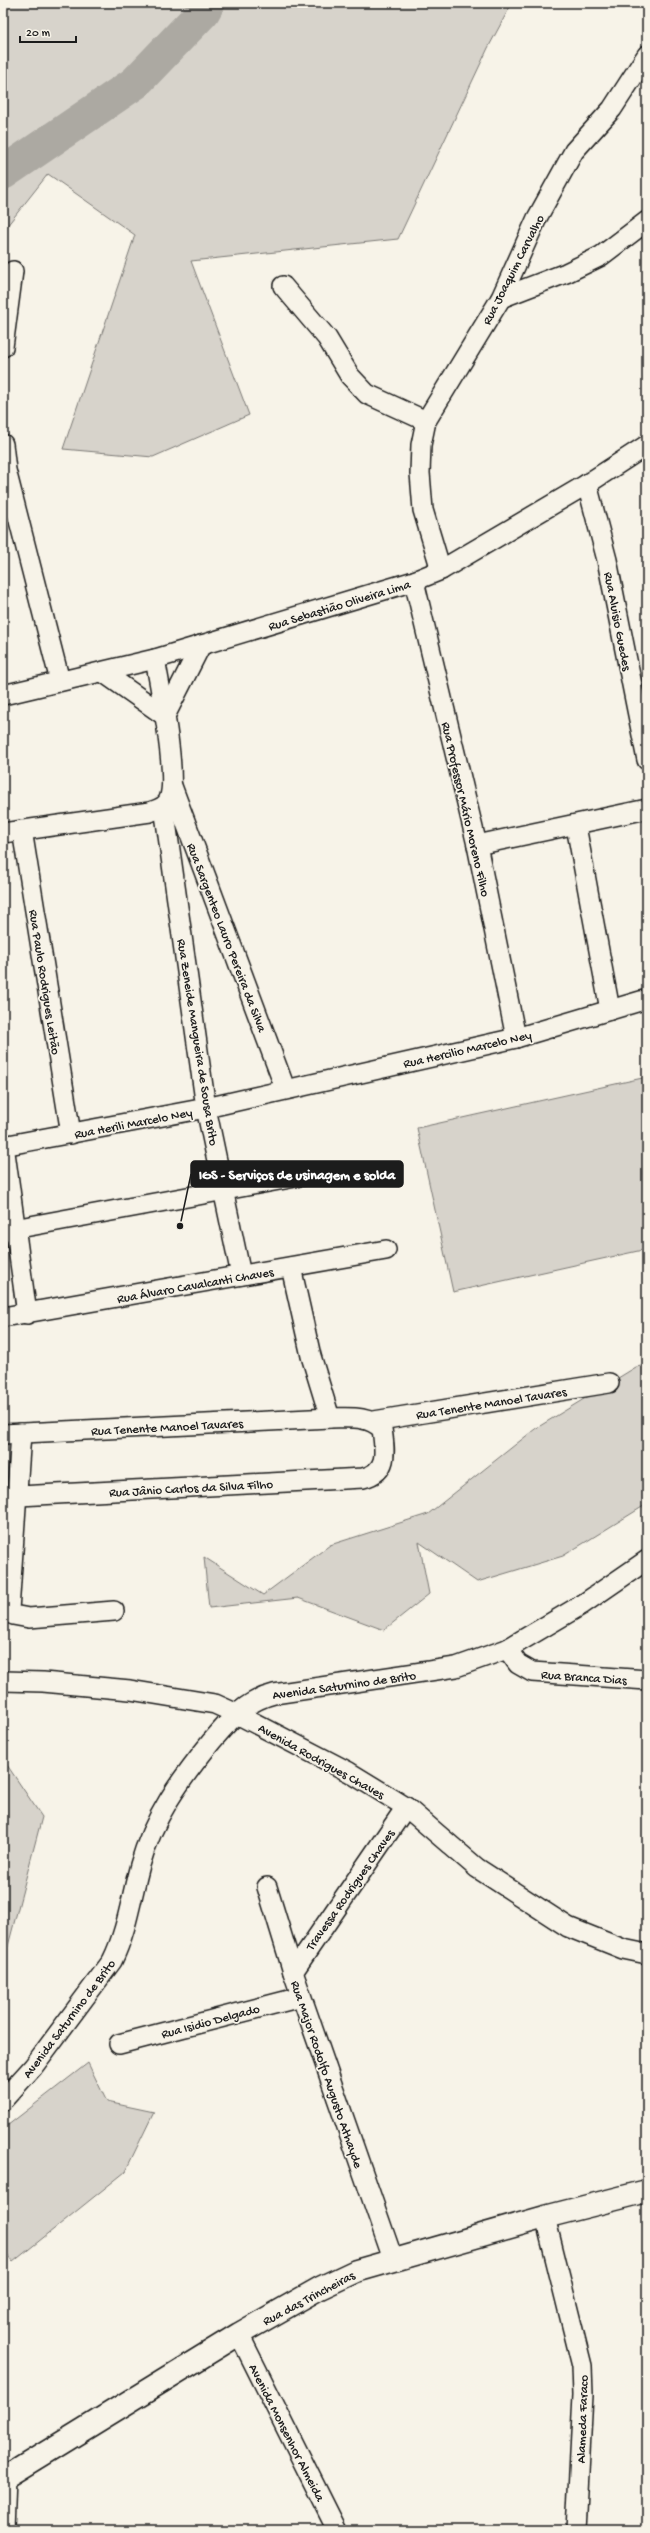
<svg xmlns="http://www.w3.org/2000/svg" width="650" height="2533" font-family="'Gochi Hand',sans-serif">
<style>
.green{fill:#d7d3cb;stroke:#7a7874}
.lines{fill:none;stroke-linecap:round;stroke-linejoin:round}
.stream{stroke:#72716c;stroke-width:5.5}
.river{stroke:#aca9a2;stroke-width:34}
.minor-casing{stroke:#1c1c1c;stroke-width:22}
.major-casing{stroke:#1c1c1c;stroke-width:25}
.minor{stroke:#f7f3e8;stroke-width:19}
.major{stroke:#f7f3e8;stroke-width:22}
.labels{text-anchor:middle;stroke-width:3.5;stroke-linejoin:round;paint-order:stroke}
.street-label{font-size:13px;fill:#1c1c1c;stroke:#f7f3e8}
.leader{fill:none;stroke:#1c1c1c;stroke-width:1.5}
.callout-dot{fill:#1c1c1c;stroke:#f7f3e8;stroke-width:1.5}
.callout{fill:#1c1c1c;stroke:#1c1c1c;stroke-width:1.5}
.callout-label{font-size:14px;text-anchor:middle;font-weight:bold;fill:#fff}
</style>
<rect width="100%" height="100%" fill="#f7f3e8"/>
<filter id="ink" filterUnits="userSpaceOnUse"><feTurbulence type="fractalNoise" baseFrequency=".025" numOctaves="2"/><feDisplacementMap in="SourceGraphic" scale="8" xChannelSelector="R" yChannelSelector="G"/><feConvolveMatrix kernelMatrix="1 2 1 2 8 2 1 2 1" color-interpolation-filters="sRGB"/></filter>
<g filter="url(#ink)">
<g class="green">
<polygon points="3,3 512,3 488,48 398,239 191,261 249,415 153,457 63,449 135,235 48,174 3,231"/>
<polygon points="647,1077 647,1249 453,1292 417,1128"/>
<polygon points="647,1365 647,1504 563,1556 477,1582 419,1542 429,1594 384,1630 298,1598 209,1608 204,1557 263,1595 330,1545 428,1514 535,1429 636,1367"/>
<polygon points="3,1759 42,1817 3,1965"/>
<polygon points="88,2063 107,2102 154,2112 125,2172 13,2262 3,2250 3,2129"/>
</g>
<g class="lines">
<polyline class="stream" points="189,3 203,12"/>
<polyline class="river" points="3,173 135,83 203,12 208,3"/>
<defs>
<g id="minor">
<polyline points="283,286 327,338 350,376 367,394 426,421"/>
<polyline points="501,298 566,273 601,256 647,221"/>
<polyline points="3,347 13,271"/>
<polyline points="3,444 6,470 60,681"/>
<polyline points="587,484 607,560 647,760"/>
<polyline points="441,570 423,510 420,473 421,445 426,421 501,298 537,218 574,151 612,109 647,55"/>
<polyline points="414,581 477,845 516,1038"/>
<polyline points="104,673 165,716 201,645"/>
<polyline points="3,695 155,659 414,581 441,570 587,484 647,445"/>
<polyline points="172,786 285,1088"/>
<polyline points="164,807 206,1108 241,1275"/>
<polyline points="576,826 610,1010"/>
<polyline points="22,830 71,1134"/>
<path d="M3 833 150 812C157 809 166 808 169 799 178 778 160 686 155 659"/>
<polyline points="477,845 647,809"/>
<polyline points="4,1145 27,1314"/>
<polyline points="3,1146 206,1108 516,1038 647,999"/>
<polyline points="3,1231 317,1173"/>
<polyline points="291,1267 311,1356 330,1418"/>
<polyline points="3,1317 386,1250"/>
<polyline points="374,1421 609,1383"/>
<polyline points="21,1433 9,1610 13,1615 29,1618 114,1611"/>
<path d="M3 1434 330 1418C349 1418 368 1415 382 1429 385 1451 389 1472 363 1478L19 1496"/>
<polyline points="507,1649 518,1664 532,1672 647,1680"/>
<polyline points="3,1681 43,1682 130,1690 215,1704 235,1713 349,1772 406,1807 477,1868 568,1927 623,1949 647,1954"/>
<polyline points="267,1887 293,1972 393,2259"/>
<polyline points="293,1972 406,1807"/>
<polyline points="119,2044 301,1997"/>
<path d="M3 2100 33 2067 112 1961C127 1931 131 1898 140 1865 153 1818 180 1780 211 1742 230 1720 245 1701 274 1694L456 1667 507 1649 583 1604 647 1560"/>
<polyline points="545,2217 582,2366 583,2395 576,2530"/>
<polyline points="239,2334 337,2530"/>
<polyline points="4,2530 6,2477"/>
</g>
<polyline id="major" points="3,2479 239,2334 320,2288 356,2271 545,2217 647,2191"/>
</defs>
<use href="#minor" class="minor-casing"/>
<use href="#major" class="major-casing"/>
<use href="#minor" class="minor"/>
<use href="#major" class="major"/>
</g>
</g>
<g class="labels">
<g class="street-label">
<text transform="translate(512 269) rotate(-63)" y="5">Rua Joaquim Carvalho</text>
<text transform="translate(339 604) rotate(-17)" y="5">Rua Sebastião Oliveira Lima</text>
<text transform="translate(619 621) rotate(79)" y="5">Rua Aluisio Guedes</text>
<text transform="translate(467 809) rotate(77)" y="5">Rua Professor Mário Moreno Filho</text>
<text transform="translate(228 937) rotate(69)" y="5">Rua Sargenteo Lauro Pereira da Silva</text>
<text transform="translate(46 982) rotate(81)" y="5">Rua Paulo Rodrigues Leitão</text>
<text transform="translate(199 1042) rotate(81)" y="5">Rua Zeneide Mangueira de Sousa Brito</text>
<text transform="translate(467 1048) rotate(-13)" y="5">Rua Hercilio Marcelo Ney</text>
<text transform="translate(133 1122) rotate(-11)" y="5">Rua Herili Marcelo Ney</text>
<text transform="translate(195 1284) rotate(-10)" y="5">Rua Álvaro Cavalcanti Chaves</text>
<text transform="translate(491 1402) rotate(-9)" y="5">Rua Tenente Manoel Tavares</text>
<text transform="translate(167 1426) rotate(-3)" y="5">Rua Tenente Manoel Tavares</text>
<text transform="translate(191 1487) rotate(-3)" y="5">Rua Jânio Carlos da Silva Filho</text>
<text transform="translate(584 1676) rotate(4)" y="5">Rua Branca Dias</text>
<text transform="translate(344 1684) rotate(-8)" y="5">Avenida Saturnino de Brito</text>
<text transform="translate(322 1760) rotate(29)" y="5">Avenida Rodrigues Chaves</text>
<text transform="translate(349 1889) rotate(-55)" y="5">Travessa Rodrigues Chaves</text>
<text transform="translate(68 2018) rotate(-53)" y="5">Avenida Saturnino de Brito</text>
<text transform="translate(210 2020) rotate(-15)" y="5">Rua Isidio Delgado</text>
<text transform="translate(328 2074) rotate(71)" y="5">Rua Major Rodolfo Augusto Athayde</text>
<text transform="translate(308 2297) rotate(-28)" y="5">Rua das Trincheiras</text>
<text transform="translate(581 2419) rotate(-88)" y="5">Alameda Faraco</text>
<text transform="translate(288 2432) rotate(63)" y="5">Avenida Monsenhor Almeida</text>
</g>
</g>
<path class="leader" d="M180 1226L191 1174"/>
<circle class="callout-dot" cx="180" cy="1226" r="4"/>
<rect class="callout" x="191" y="1161" width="212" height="26" rx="4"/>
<g class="callout-label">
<text x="297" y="1179">IGS - Serviços de usinagem e solda</text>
</g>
<rect width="650" height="2533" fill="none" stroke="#f7f3e8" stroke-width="16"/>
<rect x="8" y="8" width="634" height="2517" fill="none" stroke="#1c1c1c" stroke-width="1.5" filter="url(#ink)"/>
<path d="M20 36v6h56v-6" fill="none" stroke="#1c1c1c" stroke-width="2"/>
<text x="26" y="36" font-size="12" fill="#1c1c1c" stroke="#f7f3e8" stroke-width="3" paint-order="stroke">20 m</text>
</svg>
